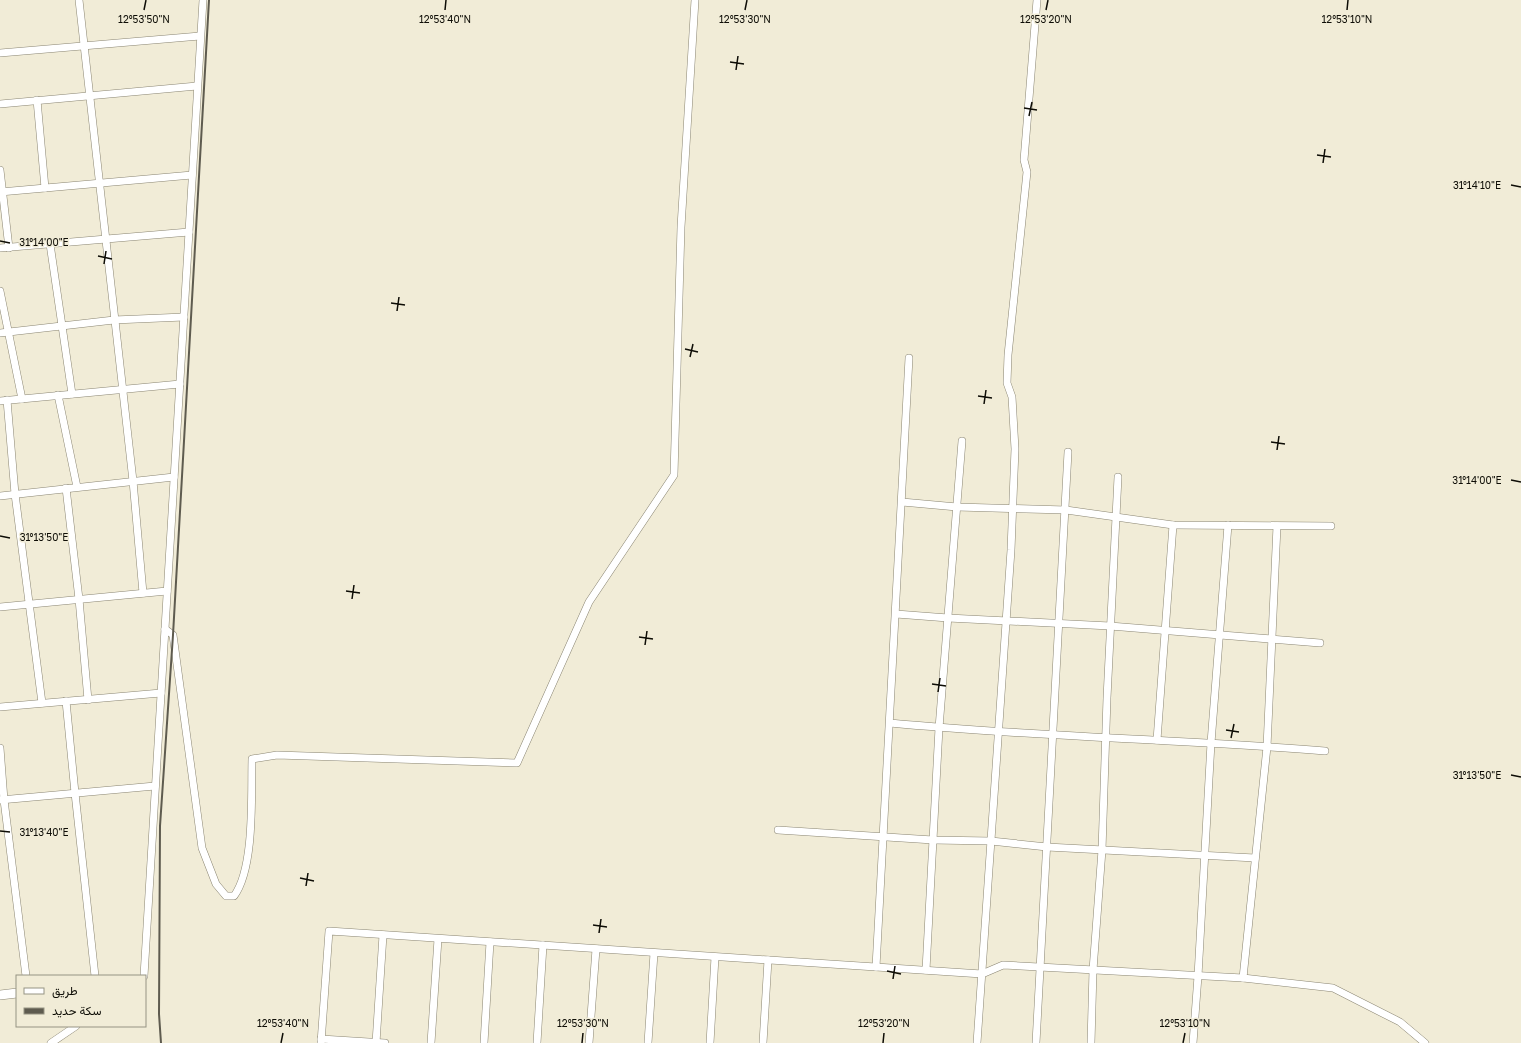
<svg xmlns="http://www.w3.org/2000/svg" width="1521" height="1043" font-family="'Golos Text',Vazirmatn,sans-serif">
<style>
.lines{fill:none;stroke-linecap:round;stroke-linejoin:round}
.street-casing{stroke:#8a8572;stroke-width:8}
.secondary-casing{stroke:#8a8572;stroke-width:10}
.street{stroke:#fff;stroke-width:7}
.secondary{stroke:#fff;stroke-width:9}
.rail{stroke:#5e5b4f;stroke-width:2}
.ticks{fill:none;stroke:#0e0d06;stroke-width:1.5}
.ticks-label{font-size:10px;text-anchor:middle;fill:#0e0d06;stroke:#f1ecd7;stroke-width:3;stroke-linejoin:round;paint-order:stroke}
</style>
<rect width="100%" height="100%" fill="#f1ecd7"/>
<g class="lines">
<defs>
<g id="street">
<polyline points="79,0 133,481 143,593"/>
<polyline points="0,53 200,36"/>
<polyline points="37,100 45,188"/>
<polyline points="0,104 197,86"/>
<polyline points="0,170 9,248"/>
<polyline points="0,192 192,175"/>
<polyline points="50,244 72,394"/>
<polyline points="0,248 189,232"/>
<polyline points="0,291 22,399"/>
<polyline points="0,333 114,320 184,317"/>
<polyline points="58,395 77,487"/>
<polyline points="7,400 15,494 42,703"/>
<polyline points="0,401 180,384"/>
<polyline points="66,488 79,599 88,700"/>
<polyline points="0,496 174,477"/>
<polyline points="902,502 957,507 1066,510 1173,525 1331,526"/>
<polyline points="0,607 167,591"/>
<polyline points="896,614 948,618 1110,626 1320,643"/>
<path d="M165 629 173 635 202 848 216 884 226 896H234C255 868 251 794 252 759L277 755 517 763 589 602 674 475 681 227 695 0"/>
<polyline points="66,701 75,793 95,976"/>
<polyline points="0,707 161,693"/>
<path d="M890 723C1035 737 1180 739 1325 751"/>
<polyline points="1157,740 1173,525"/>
<polyline points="0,748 4,800 26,976"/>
<polyline points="0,800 155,786"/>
<polyline points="778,830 933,840 991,841 1047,847 1255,858"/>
<polyline points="876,967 909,358"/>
<polyline points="926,970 939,728 962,441"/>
<polyline points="144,976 203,0"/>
<polyline points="1243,978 1267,747 1277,526"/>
<polyline points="321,1039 385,1043"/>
<polyline points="51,1043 76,1026"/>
<polyline points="321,1043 329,931 982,974 1003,965 1243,978 1333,988 1400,1022 1425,1043"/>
<polyline points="376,1043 383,935"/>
<polyline points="431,1043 438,939"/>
<polyline points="484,1043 490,942"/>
<polyline points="537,1043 543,945"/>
<polyline points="589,1043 596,949"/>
<polyline points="648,1043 654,953"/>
<polyline points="710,1043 715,957"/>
<polyline points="763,1043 768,960"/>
<polyline points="977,1043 1011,550 1015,449 1012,397 1007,383 1008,355 1027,172 1024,160 1025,148 1037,0"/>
<polyline points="1036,1043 1068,452"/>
<polyline points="1091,1043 1093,970 1102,850 1107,698 1118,477"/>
<polyline points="1193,1043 1198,976 1211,743 1228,525"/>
</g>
<polyline id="secondary" points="0,995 17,993"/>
</defs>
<use href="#street" class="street-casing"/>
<use href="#secondary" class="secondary-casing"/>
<use href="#street" class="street"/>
<use href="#secondary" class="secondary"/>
<polyline class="rail" points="161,1043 159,1014 160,826 173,635 209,0"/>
</g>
<path class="ticks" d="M144 10 146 0M445 10 446 0M745 10 747 0M1046 10 1048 0M1347 10 1348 0M730 62 744 64M736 70 738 56M1024 108 1037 110M1029 116 1032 102M1317 155 1331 157M1323 163 1325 149M1511 185 1521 187M0 241 10 243M98 256 112 259M104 264 106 251M391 303 405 305M397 311 399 297M685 349 698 352M690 357 693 344M978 396 992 398M984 404 986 390M1271 442 1285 444M1277 450 1279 436M1511 480 1521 482M0 536 10 538M346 591 360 593M352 599 354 585M639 637 653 639M645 645 647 631M932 684 946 686M938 692 940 678M1226 730 1239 732M1231 738 1234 724M1511 775 1521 777M0 831 10 832M300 878 314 881M306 886 308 873M593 925 607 927M599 933 601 919M887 971 901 974M893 979 895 966M281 1043 283 1033M582 1043 583 1033M883 1043 884 1033M1183 1043 1185 1033"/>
<g class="ticks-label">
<text x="445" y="23">12°53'40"N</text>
<text x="745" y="23">12°53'30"N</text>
<text x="1046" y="23">12°53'20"N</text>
<text x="1347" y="23">12°53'10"N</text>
<text x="144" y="23">12°53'50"N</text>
<text x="1477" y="189">31°14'10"E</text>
<text x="44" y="246">31°14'00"E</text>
<text x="1477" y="484">31°14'00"E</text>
<text x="44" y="541">31°13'50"E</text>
<text x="1477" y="779">31°13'50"E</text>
<text x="44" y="836">31°13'40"E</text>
<text x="283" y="1027">12°53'40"N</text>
<text x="583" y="1027">12°53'30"N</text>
<text x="884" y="1027">12°53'20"N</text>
<text x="1185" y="1027">12°53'10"N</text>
</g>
<rect x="16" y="975" width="130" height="52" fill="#f1ecd7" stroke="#969383"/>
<rect x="24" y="988" width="20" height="6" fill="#ffffff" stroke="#969383"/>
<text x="52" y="995" font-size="12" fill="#0e0d06">طريق</text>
<rect x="24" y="1008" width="20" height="6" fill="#5e5b4f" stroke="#969383"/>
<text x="52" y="1015" font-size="12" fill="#0e0d06">سكة حديد</text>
</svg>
